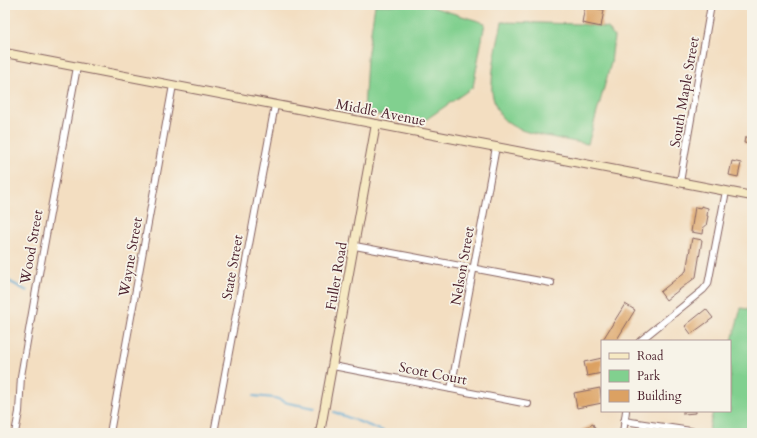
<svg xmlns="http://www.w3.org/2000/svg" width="757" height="438" font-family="Cardo,serif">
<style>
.green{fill:#81d08f;stroke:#66785d}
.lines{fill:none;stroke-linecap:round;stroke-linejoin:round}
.stream{stroke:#57a6d1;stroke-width:2}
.building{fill:#dca162}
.street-casing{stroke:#856260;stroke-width:8}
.secondary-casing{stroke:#856260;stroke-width:10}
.street{stroke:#fff;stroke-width:6}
.secondary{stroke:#f6e9c3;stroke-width:8}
.labels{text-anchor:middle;stroke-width:3.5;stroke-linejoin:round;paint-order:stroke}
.street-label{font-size:14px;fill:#4a1f2b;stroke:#f7f3e8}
</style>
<rect width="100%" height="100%" fill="#f7f3e8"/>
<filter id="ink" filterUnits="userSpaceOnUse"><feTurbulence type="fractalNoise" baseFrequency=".025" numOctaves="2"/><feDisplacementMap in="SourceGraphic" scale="8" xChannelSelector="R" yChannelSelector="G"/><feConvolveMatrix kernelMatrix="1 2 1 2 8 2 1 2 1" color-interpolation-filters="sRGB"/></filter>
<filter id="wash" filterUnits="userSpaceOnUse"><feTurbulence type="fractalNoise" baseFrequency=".012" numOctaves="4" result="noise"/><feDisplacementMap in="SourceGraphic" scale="16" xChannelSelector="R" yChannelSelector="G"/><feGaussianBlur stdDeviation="0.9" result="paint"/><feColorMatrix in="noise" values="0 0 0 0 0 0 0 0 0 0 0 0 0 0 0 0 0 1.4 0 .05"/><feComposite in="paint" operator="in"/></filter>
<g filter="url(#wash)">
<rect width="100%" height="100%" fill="#f3dec1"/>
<g class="green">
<polygon points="375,5 426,5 485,23 473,87 421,123 364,112 367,58"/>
<path d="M502 22 580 24 608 28 614 37 611 63 588 144C576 142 564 140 551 137 529 133 502 129 495 104 493 98 491 91 492 85 492 64 498 43 502 22Z"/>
<polygon points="741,308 752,310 752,433 708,433 713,411 730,411 730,348"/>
</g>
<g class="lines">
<g class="stream">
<polyline points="5,279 27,291"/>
<polyline points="254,396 275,398 288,403 315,408"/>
<polyline points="334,412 388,433"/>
</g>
</g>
<g id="blocks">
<g class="building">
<polygon points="585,6 604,10 601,27 582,23"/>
<polygon points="745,137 751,137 750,144 744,143"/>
<polygon points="732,161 741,163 738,177 729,175"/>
<polygon points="701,206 708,208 707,216 708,216 706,226 704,226 703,234 691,232 695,207 701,208"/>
<polygon points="692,238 702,240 696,277 666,300 660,292 686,271"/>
<polygon points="625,304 635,310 616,341 602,341"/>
<polygon points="706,309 713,318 691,334 685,326"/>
<polygon points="602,358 602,373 587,376 584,362"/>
<polygon points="600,388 602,403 577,408 574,393"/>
<polygon points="683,411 696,411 696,413 683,414"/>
<polygon points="593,424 597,433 582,433 581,430"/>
</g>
</g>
</g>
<g filter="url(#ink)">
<use href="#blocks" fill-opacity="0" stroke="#856260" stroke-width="1"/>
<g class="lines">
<defs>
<g id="street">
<polyline points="680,182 711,5"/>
<polyline points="355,246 551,283"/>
<polyline points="640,341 703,290 708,284 709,279 726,191"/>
<polyline points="333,366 528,404"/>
<polyline points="451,389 496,147"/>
<polyline points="624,421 691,431"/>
<polyline points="15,433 19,412 21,376 36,290 77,67"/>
<polyline points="110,433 173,85"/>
<polyline points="214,433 275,105"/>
<polyline points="623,433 626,411"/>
</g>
<g id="secondary">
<polyline points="5,53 752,196"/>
<polyline points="320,433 376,124"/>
</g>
</defs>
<use href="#street" class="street-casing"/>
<use href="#secondary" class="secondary-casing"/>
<use href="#street" class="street"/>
<use href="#secondary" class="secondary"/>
</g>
</g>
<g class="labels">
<g class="street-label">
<text transform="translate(684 92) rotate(-80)" y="5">South Maple Street</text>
<text transform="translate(381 112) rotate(11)" y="5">Middle Avenue</text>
<text transform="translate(31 247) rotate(-80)" y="5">Wood Street</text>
<text transform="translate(130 257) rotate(-80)" y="5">Wayne Street</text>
<text transform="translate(462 266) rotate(-80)" y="5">Nelson Street</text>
<text transform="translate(232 267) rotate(-80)" y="5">State Street</text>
<text transform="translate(336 276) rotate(-80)" y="5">Fuller Road</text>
<text transform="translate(433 373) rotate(11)" y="5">Scott Court</text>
</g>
</g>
<rect width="757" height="438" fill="none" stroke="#f7f3e8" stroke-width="20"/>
<rect x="601" y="340" width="130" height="72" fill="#f7f3e8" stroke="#b29e9c"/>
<rect x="609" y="353" width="20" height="6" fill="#f6e9c3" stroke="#b29e9c"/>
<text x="637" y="360" font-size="12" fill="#4a1f2b">Road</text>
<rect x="609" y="370" width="20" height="12" fill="#81d08f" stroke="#b29e9c"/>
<text x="637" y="380" font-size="12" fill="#4a1f2b">Park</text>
<rect x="609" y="390" width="20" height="12" fill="#dca162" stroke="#b29e9c"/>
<text x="637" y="400" font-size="12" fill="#4a1f2b">Building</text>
</svg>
